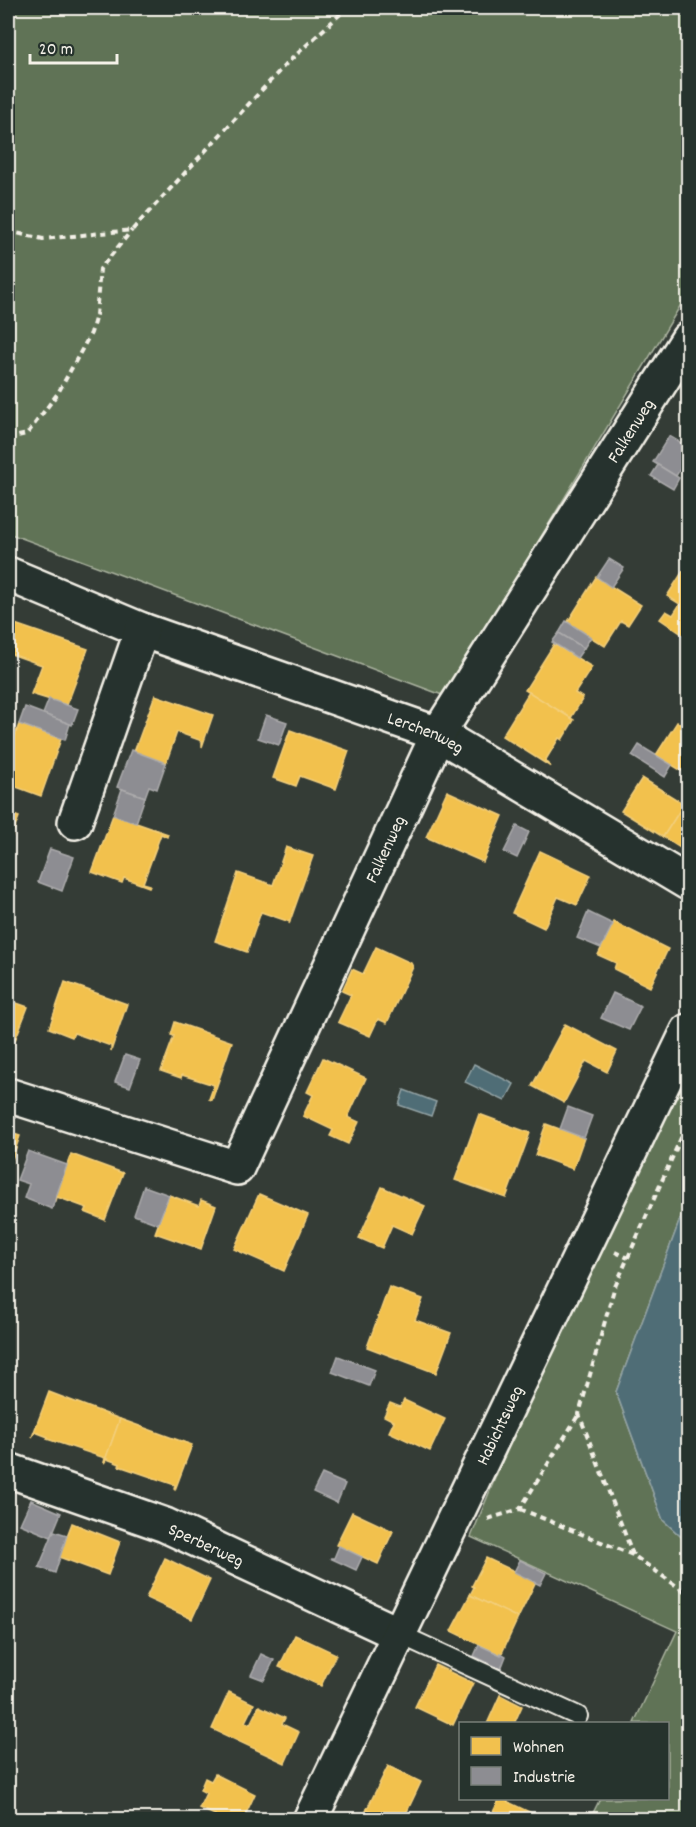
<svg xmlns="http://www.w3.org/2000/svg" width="696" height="1827" font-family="Dekko,sans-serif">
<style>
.green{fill:#607356;stroke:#aab29f;stroke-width:1.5}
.water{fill:#506d76;stroke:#92a2a4;stroke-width:1.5}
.homes{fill:#f2c14e;stroke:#f3cf7c;stroke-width:1.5}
.industry{fill:#8d8d92;stroke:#acabac;stroke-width:1.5}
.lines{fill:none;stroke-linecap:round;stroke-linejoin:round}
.lane-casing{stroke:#f4f1e8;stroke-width:22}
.street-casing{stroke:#f4f1e8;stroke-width:38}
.path{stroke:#f4f1e8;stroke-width:4;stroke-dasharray:6 4.5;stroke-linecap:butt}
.lane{stroke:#26332d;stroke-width:18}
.street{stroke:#26332d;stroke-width:33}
.labels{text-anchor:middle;stroke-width:6;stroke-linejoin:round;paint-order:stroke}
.street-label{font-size:18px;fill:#f4f1e8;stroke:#26332d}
</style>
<rect width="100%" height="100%" fill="#343c36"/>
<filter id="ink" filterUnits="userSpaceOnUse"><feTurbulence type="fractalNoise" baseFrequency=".0167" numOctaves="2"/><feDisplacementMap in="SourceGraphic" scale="12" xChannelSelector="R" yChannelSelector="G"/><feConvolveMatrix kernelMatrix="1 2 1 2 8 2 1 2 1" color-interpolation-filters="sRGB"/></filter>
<g filter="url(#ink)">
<g class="green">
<polygon points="8,8 688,8 688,293 445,696 8,533"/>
<polygon points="688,1072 688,1198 616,1392 663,1520 688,1543 688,1819 590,1819 600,1799 668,1798 668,1724 634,1723 677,1631 471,1537 518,1422"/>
</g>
<g class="water">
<polygon points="474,1064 514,1084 505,1101 465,1082"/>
<polygon points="404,1090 436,1102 431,1116 399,1105"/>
<polygon points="688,1198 688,1543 663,1520 616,1392"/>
</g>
<g class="homes">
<polygon points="683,571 688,574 688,638 660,619 666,611 673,615 680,604 667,596"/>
<polygon points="596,577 641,605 628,625 621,621 605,646 567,623"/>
<polygon points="12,623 88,649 67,705 31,694 42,665 8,653 8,636"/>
<polygon points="554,644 592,667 575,693 583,698 571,718 525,690"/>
<polygon points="529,692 574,720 562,740 559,738 545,761 551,767 502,736"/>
<polygon points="155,695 213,715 202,747 202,741 177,732 166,763 134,752"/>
<polygon points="677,722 688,729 688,775 656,755"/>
<polygon points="19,724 61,739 41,796 8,784 8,756"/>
<polygon points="290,730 349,751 336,789 300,776 296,786 273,778"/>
<polygon points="642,778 684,804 663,837 621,811"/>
<polygon points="447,791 503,816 483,862 426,837"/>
<polygon points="684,804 688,807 688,853 663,837"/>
<polygon points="8,813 19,817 8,846"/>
<polygon points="113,815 168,834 167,837 161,834 143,883 150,885 149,887 124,878 122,883 92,872"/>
<polygon points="286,847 313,856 289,924 290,922 261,912 247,952 215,941 238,873 273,885"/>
<polygon points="540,851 591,875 577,905 558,897 544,928 512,913"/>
<polygon points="614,922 668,949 650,987 614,969 616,963 598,955"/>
<polygon points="376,947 411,963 413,967 387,1023 378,1019 370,1036 338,1022 351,995 342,991 352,969 363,974"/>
<polygon points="65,982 127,1004 111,1051 111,1046 74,1033 72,1037 49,1028"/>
<polygon points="8,1000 28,1007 12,1048 8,1046"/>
<polygon points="175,1022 232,1042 212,1100 209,1099 214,1085 182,1075 181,1078 161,1071 174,1036 171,1035"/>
<polygon points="565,1024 617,1051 607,1072 586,1061 564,1103 532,1086"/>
<polygon points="323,1058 366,1078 348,1117 359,1122 348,1144 330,1136 333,1130 303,1116 313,1095 307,1092"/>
<polygon points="479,1114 530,1133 506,1198 455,1180"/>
<polygon points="546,1124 584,1138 573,1169 535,1155"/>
<polygon points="8,1132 20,1136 8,1171"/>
<polygon points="71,1154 123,1173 105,1220 85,1212 87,1208 57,1197 56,1201 54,1201"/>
<polygon points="382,1187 425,1206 412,1234 392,1225 382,1248 359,1238"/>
<polygon points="259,1194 308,1215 284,1271 234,1249"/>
<polygon points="169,1195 199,1206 201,1200 216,1206 201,1249 155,1233"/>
<polygon points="389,1287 423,1299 415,1320 451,1333 436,1373 367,1347"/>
<polygon points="49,1392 120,1419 104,1463 105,1458 47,1439 48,1437 35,1432 32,1437"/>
<polygon points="404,1400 445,1419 430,1451 389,1432 394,1421 384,1416 390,1403 400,1407"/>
<polygon points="120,1419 192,1445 175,1490 174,1489 175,1485 119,1466 120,1464 107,1459 104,1463"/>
<polygon points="352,1512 393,1531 378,1564 336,1545"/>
<polygon points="72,1523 120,1542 108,1575 59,1557"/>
<polygon points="165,1558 210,1580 192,1619 146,1598"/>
<polygon points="486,1558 536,1581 518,1618 470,1595 474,1587 472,1586"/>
<polygon points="470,1595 518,1618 501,1655 451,1631"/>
<polygon points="295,1635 336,1654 321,1686 279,1667"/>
<polygon points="435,1665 473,1683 453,1725 415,1707"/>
<polygon points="229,1692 254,1704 245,1722 250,1724 259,1706 285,1718 282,1724 299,1732 285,1763 212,1729"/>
<polygon points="500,1695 522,1706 514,1724 487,1724"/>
<polygon points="388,1766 421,1782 403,1820 390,1820 367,1809"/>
<polygon points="215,1774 255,1794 243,1820 213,1820 215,1815 199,1808 206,1793 200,1790 205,1778 211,1781"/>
<polygon points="500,1798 542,1818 541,1820 489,1820"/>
<polygon points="367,1809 390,1820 362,1820"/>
</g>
<g class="industry">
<polygon points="669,436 688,447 688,456 676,476 653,462"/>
<polygon points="658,465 679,478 673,489 651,476"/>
<polygon points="609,559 624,568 611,587 597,577"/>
<polygon points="566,621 591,637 584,648 559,633"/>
<polygon points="559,633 584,648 577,658 552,642"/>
<polygon points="49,699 78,709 72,725 43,714"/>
<polygon points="25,707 70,724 65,740 19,724"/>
<polygon points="266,715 287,722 279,745 258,738"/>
<polygon points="639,745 672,765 665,777 632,756"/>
<polygon points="131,750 166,763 157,789 149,786 145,797 117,787"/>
<polygon points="122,789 145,797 136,823 113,815"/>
<polygon points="517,826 529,832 517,858 504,852"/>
<polygon points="50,849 74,857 62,891 38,882"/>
<polygon points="588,912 613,924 601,948 577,938"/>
<polygon points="613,993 641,1006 629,1030 601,1018"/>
<polygon points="125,1055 140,1060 130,1087 115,1082"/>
<polygon points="568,1107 592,1116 584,1138 560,1129"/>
<polygon points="28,1151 67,1165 52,1209 24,1198 29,1184 17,1180"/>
<polygon points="144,1186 169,1195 158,1224 134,1215"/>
<polygon points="338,1356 375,1370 369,1386 332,1372"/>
<polygon points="322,1474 345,1484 337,1503 313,1492"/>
<polygon points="31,1500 61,1513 51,1537 20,1524"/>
<polygon points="54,1531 67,1535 55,1573 39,1567"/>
<polygon points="339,1546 362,1557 356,1570 330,1558 334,1558"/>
<polygon points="520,1560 546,1573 540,1585 514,1572"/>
<polygon points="479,1645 501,1655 501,1653 506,1656 501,1669 474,1656"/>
<polygon points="261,1654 274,1660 264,1680 251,1675"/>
</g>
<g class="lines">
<defs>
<polyline id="lane" points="399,1634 578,1716"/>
<g id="street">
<path id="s1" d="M8 574 142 630 438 734 688 883"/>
<polyline points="75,822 142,630"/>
<path id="s2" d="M8 1095 237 1168 438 734 688 339"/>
<path id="s3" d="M8 1470 165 1525 399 1634"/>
<path id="s4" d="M310 1820 688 1031"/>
</g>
</defs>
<use href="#lane" class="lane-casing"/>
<use href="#street" class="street-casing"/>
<g class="path">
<polyline points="8,231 43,239 132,230 285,65 347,8"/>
<polyline points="8,438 27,434 58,393 91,333 96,315 100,269 132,230"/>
<polyline points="615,1252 628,1258"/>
<polyline points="520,1509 633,1555 688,1594"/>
<polyline points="488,1519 520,1509 579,1414"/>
<polyline points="633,1555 579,1414 614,1289 688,1122"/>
</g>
<use href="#lane" class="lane"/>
<use href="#street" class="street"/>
</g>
</g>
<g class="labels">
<g class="street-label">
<text dy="6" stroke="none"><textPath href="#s2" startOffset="1078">Falkenweg</textPath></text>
<text dy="6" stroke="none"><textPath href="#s1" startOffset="447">Lerchenweg</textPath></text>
<text dy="6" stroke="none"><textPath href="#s2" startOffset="592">Falkenweg</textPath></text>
<text dy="6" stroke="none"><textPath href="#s4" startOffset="438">Habichtsweg</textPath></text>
<text dy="6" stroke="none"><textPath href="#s3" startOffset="212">Sperberweg</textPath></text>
</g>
</g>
<rect width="696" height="1827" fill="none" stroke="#26332d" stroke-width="30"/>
<rect x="15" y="15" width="666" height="1797" fill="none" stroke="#f4f1e8" stroke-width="2" filter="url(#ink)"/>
<rect x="459" y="1722" width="210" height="78" fill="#26332d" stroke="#787f78" stroke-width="1.5"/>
<rect x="471" y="1737" width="30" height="18" fill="#f2c14e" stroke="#787f78" stroke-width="1.5"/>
<text x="513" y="1752" font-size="18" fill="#f4f1e8">Wohnen</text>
<rect x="471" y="1767" width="30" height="18" fill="#8d8d92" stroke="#787f78" stroke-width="1.5"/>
<text x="513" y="1782" font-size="18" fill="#f4f1e8">Industrie</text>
<path d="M30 54v9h87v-9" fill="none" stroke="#f4f1e8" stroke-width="3"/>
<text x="39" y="54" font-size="18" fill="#f4f1e8" stroke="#26332d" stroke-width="4.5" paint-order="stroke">20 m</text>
</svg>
